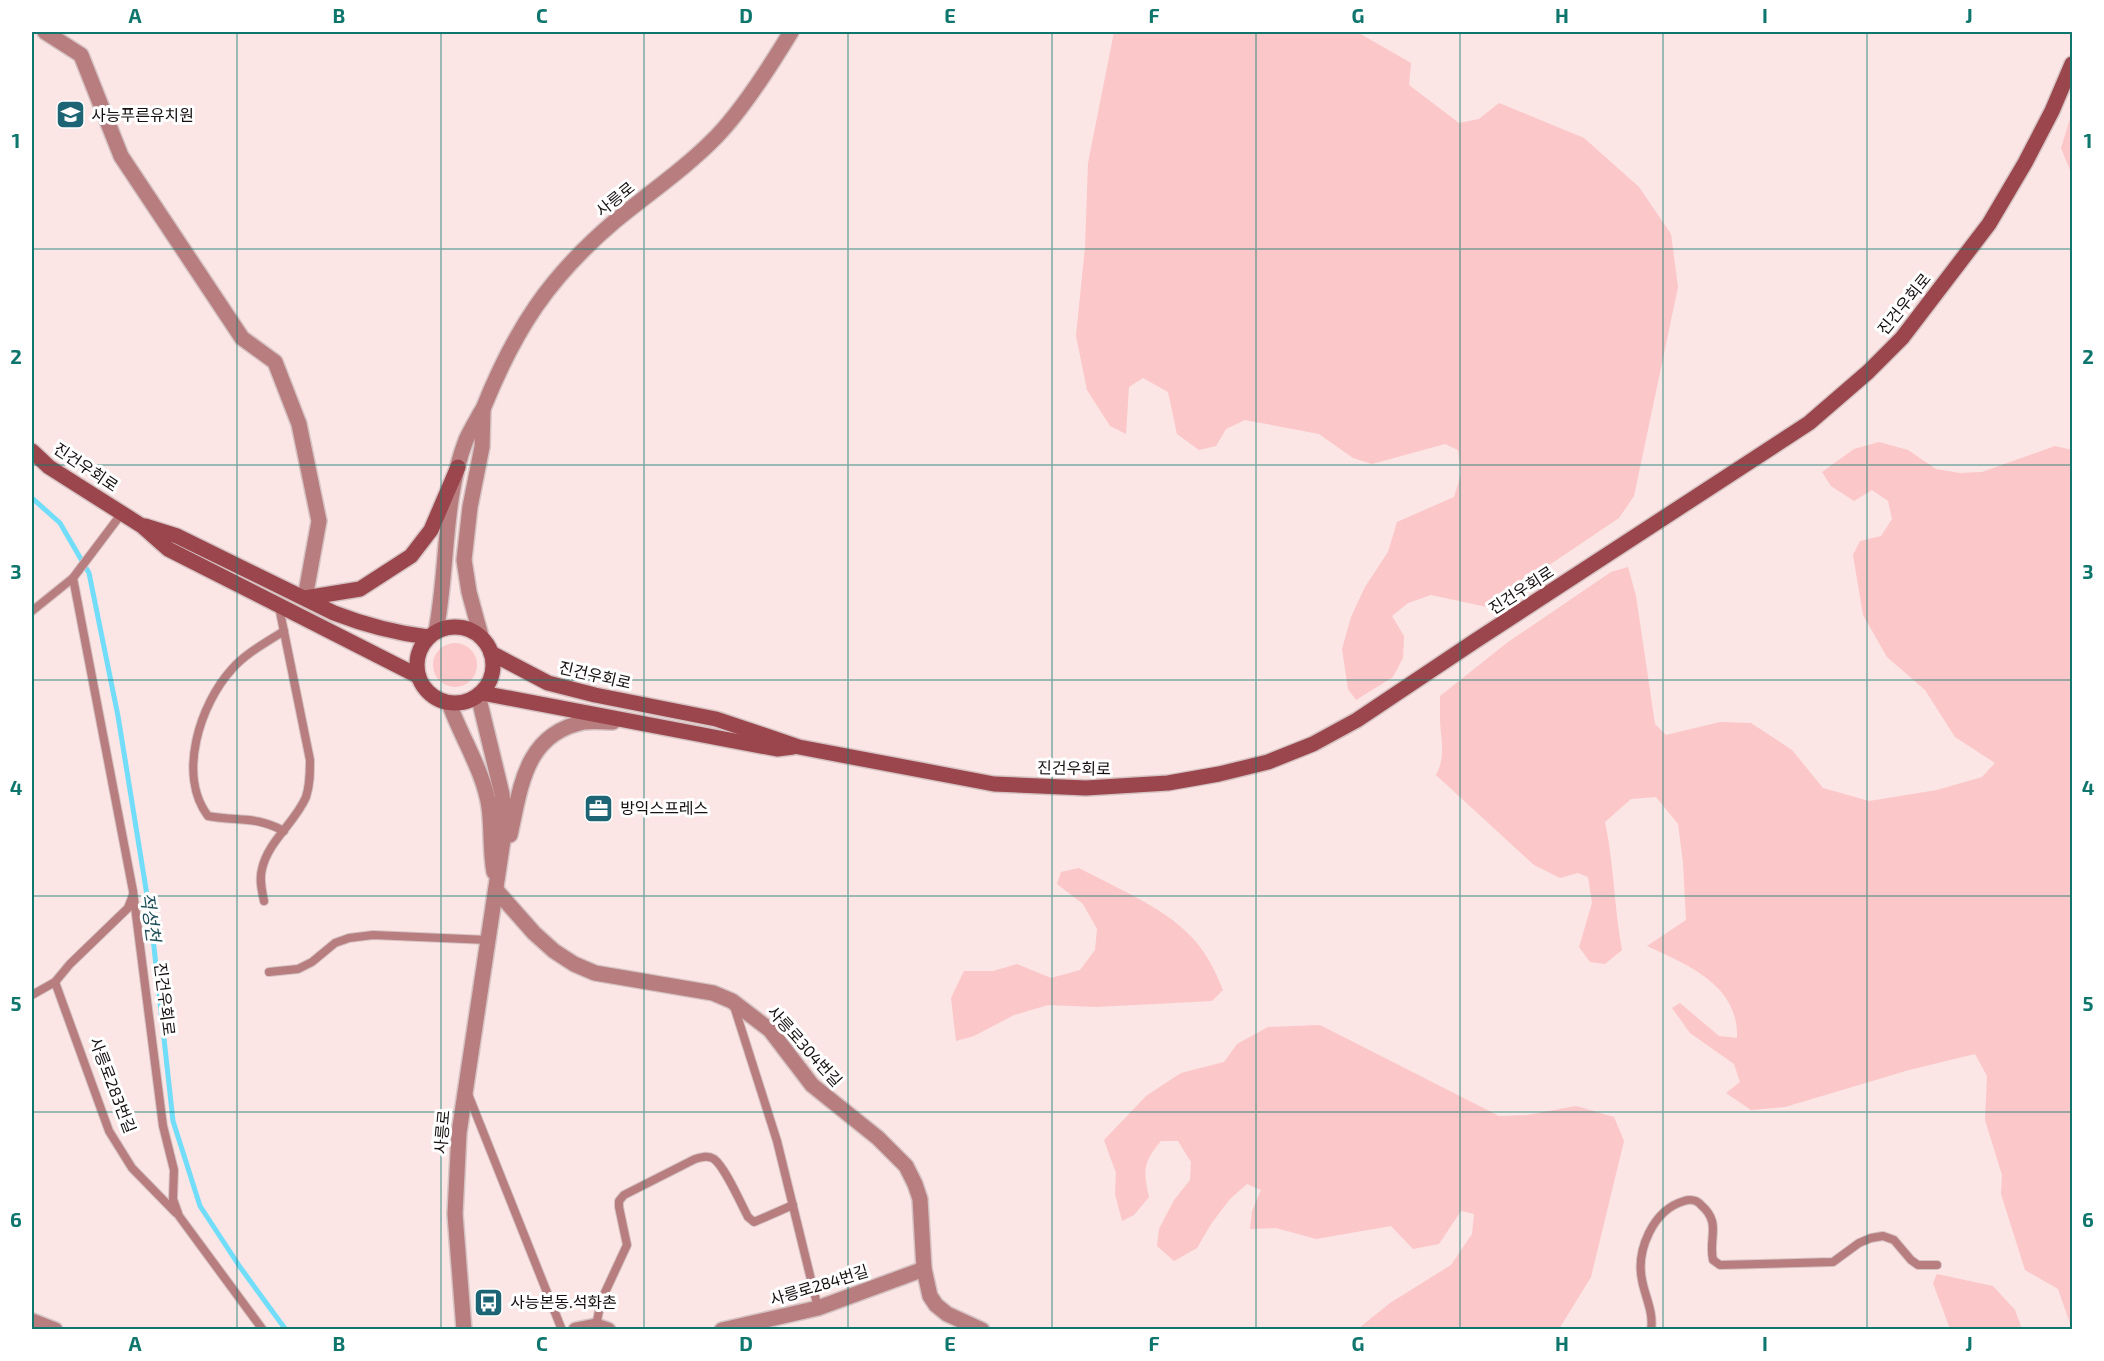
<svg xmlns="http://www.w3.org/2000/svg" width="2104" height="1361" font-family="'Exo 2','Noto Sans KR',sans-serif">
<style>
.green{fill:#fbc7c8}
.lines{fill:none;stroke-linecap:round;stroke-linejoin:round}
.stream{stroke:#71ddf8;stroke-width:5}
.service-casing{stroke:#d6c3c3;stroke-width:10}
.minor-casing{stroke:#d6c3c3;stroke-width:18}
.tertiary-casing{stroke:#d6c3c3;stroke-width:18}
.secondary-casing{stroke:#d6c3c3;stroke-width:18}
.service{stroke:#b87d7f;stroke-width:8}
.minor{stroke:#b87d7f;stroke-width:15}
.tertiary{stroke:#b87d7f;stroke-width:15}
.secondary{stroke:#9a464c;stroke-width:15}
.grid{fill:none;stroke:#0f766e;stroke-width:1.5;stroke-opacity:0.55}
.labels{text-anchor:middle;stroke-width:6;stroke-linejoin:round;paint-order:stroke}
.poi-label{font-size:16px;fill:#160f0f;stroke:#fff;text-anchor:start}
.street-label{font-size:16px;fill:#160f0f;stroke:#fff}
.water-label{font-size:18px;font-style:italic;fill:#1d4d58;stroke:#fff}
.neatline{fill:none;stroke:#0f766e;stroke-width:2}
.grid-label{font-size:20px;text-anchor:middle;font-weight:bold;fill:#0f766e}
</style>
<rect width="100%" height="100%" fill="#fbe5e5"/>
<g class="green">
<polygon points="1114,32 1357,32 1411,63 1409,85 1459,123 1479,119 1499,103 1584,138 1639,187 1671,234 1678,287 1634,496 1619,518 1487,607 1431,595 1408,603 1392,616 1404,636 1403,658 1393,677 1356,700 1348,689 1342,649 1351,617 1365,587 1388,552 1397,522 1454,497 1461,474 1458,450 1445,444 1372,464 1353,458 1319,434 1245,420 1226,429 1216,446 1199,450 1177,434 1168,392 1143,378 1129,387 1126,434 1110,426 1087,390 1076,336 1085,247 1088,163"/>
<polygon points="2072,112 2072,175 2061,148"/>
<path d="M1879 442 1908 450 1936 469 1960 473 1982 472 2055 446 2072 450V1329L2058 1289 2025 1270 2001 1194 2002 1175 1985 1120 1987 1076 1975 1054 1909 1070 1785 1107 1751 1110 1726 1093 1740 1082 1734 1064 1690 1033 1672 1008 1680 1003 1719 1036 1737 1038C1739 985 1688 965 1647 946L1686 920 1683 863 1678 824 1656 797 1631 799 1605 822C1614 864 1614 907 1622 950L1605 964 1590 962 1579 947 1592 903 1588 877 1578 873 1560 878 1534 865 1436 775C1446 756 1441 741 1440 721 1440 712 1440 704 1440 696L1508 642 1611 572 1628 567 1636 596 1655 724 1666 735 1720 722 1751 723 1792 750 1823 788 1869 801 1937 790 1982 777 1995 763 1955 737 1925 690 1887 657 1863 615 1853 555 1860 541 1881 536 1892 519 1888 501 1872 490 1854 501 1831 486 1822 472 1854 449Z"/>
<circle cx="455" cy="665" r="22"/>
<path d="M1079 868C1116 888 1169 909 1196 942 1208 956 1216 973 1223 990L1212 1001 1096 1007 1048 1005 1014 1015 974 1036 956 1041 951 998 964 971H993L1017 964 1051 978 1080 970 1095 950 1097 929 1083 904 1057 884 1061 872Z"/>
<path d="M1320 1025 1499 1116 1527 1115 1576 1106 1614 1117 1624 1141 1591 1277 1559 1329H1358L1390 1303 1451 1265 1472 1234 1474 1214 1461 1211 1439 1244 1413 1249 1391 1226 1316 1239 1276 1228 1250 1229 1252 1211 1261 1190 1247 1184 1230 1199 1211 1224 1197 1248 1174 1261 1157 1246 1159 1229 1174 1200 1190 1180 1191 1162 1178 1141H1161C1143 1162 1143 1171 1149 1197L1134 1215 1122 1221 1115 1194 1116 1173 1104 1140 1146 1096 1181 1073 1224 1062 1237 1044 1268 1027Z"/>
<polygon points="1937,1274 1993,1286 2015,1310 2022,1329 1950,1329 1933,1283"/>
</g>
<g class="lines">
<polyline class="stream" points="32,498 60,523 89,573 118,716 151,920 173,1121 200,1206 240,1267 286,1330"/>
<defs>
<g id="service">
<polyline points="122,513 73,578 133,891 163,1126 174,1170 173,1199 179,1216 263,1330"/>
<polyline points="32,611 73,578"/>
<path d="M284 831C253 815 239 822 208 816 177 775 200 704 232 669 246 653 267 642 284 631"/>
<path d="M264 901C262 891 259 880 262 869 268 841 295 823 306 797 310 785 310 773 310 760L279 607"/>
<polyline points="269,972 298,969 312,962 335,943 349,938 373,935 488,940"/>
<polyline points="55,982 109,1131 132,1168 176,1213"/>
<polyline points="32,995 55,982 70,964 128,908 133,895"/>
<polyline points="734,1006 777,1141 818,1308"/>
<polyline points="468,1094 562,1330"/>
<path d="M596 1326 601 1301 627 1245 619 1207V1201L624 1195 695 1159C702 1157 708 1155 714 1159 725 1167 741 1204 748 1217L754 1222 793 1205"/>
<path d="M1651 1330C1654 1312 1645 1297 1642 1280 1636 1250 1653 1210 1684 1201 1690 1199 1697 1200 1701 1205 1722 1223 1708 1238 1713 1260L1720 1265 1833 1262 1859 1243 1871 1238 1883 1236 1894 1240 1911 1260 1918 1265H1937"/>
</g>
<g id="minor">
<polyline points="45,32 81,55 121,156 242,338 275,362 299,424 319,521 305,598"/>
<path d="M436 631C448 570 443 499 466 440 470 431 476 421 481 412"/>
<polyline points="481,636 469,592 464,560 470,507 482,447 483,409"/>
<polyline points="496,890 534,933 554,951 574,964 595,973 713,993 732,1001 770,1030 812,1085 878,1138 906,1166 915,1184 920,1199 924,1269 930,1296 936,1305 947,1314 982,1330"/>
<polyline points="32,1321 55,1330"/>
<polyline points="576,1330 596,1326 608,1330"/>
<polyline points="722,1330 818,1308 924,1269"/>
</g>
<g id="tertiary">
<path d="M483 409C515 329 549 277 615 221 649 193 686 168 717 136 744 108 771 65 791 32"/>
<path d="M449 703C461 737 484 772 489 807 492 829 490 851 494 872"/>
<path d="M510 835C521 786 525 734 584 722 593 721 603 722 613 722"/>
<polyline points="464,1330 455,1214 459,1133 505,827 502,794 478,695"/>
</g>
<g id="secondary">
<polyline points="32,451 49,467 142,526 168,549 418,676"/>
<path d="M145 526 177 536 334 613C365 625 395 633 428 637"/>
<polyline points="305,598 360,589 411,556 431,530 458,467"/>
<circle cx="455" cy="665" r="38"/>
<polyline points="491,653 548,683 595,695 716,719 799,747 994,784 1086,788 1168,783 1219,774 1268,762 1313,744 1357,720 1475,641 1809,423 1868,372 1902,338 1989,224 2025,163 2052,111 2072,64"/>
<polyline points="482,693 777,749 793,747"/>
</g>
</defs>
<use href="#service" class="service-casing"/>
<use href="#minor" class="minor-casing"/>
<use href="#tertiary" class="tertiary-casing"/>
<use href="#secondary" class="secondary-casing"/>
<use href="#service" class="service"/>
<use href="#minor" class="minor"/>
<use href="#tertiary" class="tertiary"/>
<use href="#secondary" class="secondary"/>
</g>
<path class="grid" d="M237 32V1330M441 32V1330M644 32V1330M848 32V1330M1052 32V1330M1256 32V1330M1460 32V1330M1663 32V1330M1867 32V1330M32 249H2072M32 465H2072M32 680H2072M32 896H2072M32 1112H2072"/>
<defs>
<symbol id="school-square" viewBox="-11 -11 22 22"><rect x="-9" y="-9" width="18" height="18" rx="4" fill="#1d6474" stroke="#fff"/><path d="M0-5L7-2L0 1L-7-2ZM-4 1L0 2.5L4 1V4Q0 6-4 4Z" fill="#fff"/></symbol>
<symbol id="office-square" viewBox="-11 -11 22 22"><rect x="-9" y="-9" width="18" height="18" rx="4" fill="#1d6474" stroke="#fff"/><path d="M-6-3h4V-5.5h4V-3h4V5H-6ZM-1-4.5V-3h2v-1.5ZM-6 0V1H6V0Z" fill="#fff"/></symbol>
<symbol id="bus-square" viewBox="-11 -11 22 22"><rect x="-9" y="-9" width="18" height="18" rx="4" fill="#1d6474" stroke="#fff"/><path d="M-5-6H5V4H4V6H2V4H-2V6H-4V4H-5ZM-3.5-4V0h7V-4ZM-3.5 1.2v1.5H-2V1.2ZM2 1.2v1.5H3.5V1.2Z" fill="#fff"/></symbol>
</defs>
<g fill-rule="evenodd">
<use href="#school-square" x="54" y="98" width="33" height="33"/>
<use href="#office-square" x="582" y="792" width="33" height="33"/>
<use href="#bus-square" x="472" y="1286" width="33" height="33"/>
</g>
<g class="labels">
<g class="poi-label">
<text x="91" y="121">사능푸른유치원</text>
<text x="620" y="814">방익스프레스</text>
<text x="510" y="1308">사능본동.석화촌</text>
</g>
<g class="street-label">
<text transform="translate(615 199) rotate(-39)" y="6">사릉로</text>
<text transform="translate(1904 304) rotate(-51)" y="6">진건우회로</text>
<text transform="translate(86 467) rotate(34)" y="6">진건우회로</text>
<text transform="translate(1521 590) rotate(-33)" y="6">진건우회로</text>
<text transform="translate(595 675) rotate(13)" y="6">진건우회로</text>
<text transform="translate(1074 768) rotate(1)" y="6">진건우회로</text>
<text transform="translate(165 999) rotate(83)" y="6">진건우회로</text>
<text transform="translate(805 1046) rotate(48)" y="6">사릉로304번길</text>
<text transform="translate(113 1085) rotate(69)" y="6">사릉로283번길</text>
<text transform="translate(442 1132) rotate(-85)" y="6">사릉로</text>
<text transform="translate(819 1285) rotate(-17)" y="6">사릉로284번길</text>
</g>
<g class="water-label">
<text transform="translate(150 917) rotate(82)" y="6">적성천</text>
</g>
</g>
<rect width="2104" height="1361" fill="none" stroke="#ffffff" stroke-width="66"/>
<rect x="33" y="33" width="2038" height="1295" class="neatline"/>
<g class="grid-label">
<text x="135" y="23">A</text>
<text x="339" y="23">B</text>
<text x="542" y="23">C</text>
<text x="746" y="23">D</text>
<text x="950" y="23">E</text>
<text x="1154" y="23">F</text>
<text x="1358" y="23">G</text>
<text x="1562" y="23">H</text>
<text x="1765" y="23">I</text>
<text x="1969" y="23">J</text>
<text x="16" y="148">1</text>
<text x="2088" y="148">1</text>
<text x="16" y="364">2</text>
<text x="2088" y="364">2</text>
<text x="16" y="579">3</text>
<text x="2088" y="579">3</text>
<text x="16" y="795">4</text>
<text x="2088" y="795">4</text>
<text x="16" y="1011">5</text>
<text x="2088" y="1011">5</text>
<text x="16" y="1227">6</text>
<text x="2088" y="1227">6</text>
<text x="135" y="1351">A</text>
<text x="339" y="1351">B</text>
<text x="542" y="1351">C</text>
<text x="746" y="1351">D</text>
<text x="950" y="1351">E</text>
<text x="1154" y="1351">F</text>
<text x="1358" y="1351">G</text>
<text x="1562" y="1351">H</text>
<text x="1765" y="1351">I</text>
<text x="1969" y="1351">J</text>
</g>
</svg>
